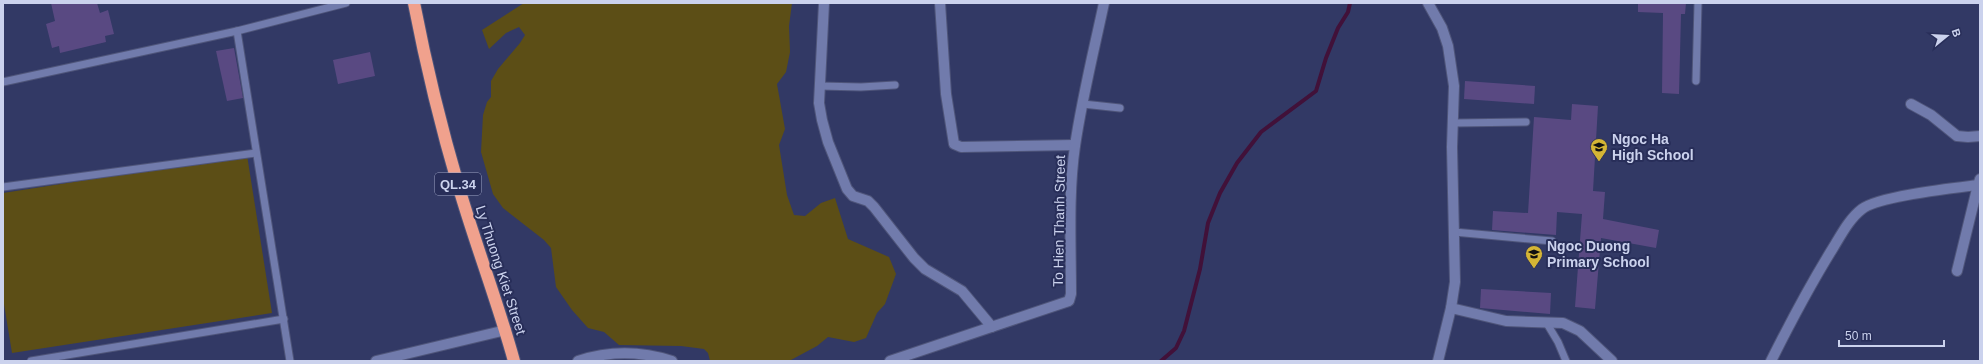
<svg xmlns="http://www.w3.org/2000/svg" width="1983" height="364" font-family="Arial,sans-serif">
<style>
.green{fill:#5c4e16}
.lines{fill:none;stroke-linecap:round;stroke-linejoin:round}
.stream{stroke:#411139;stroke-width:4}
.building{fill:#594982}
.lane-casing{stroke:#4f557a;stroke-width:9}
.street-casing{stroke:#4f557a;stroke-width:12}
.highway-casing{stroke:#4f557a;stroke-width:14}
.lane{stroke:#717bac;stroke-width:7}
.street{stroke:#717bac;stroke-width:10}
.highway{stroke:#f0a18d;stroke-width:12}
.labels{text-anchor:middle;stroke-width:4;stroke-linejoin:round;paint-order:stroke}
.shield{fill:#282e59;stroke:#9aa1c1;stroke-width:1}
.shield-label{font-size:13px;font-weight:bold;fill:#cbd2ed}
.poi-label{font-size:14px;font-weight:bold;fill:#cbd2ed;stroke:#282e59;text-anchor:start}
.street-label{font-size:14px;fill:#cbd2ed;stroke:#282e59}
</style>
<rect width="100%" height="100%" fill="#323965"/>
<g class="green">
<polygon points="524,3 792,3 789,26 790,52 786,72 777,84 785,129 779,145 787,195 794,215 805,216 821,203 835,198 848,239 889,257 896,274 885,304 877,313 866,338 854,342 828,337 817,346 789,361 710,361 708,353 704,349 681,346 619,345 604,332 588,328 572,310 556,287 551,248 544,240 503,208 493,194 481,152 483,115 487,102 491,97 491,81 498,69 520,43 525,35 519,27 506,33 489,49 482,30"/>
<polygon points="247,155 272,313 12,353 3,298 3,193"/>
</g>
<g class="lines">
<polyline class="stream" points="1161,361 1176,348 1184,331 1200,269 1208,223 1220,193 1237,163 1261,132 1316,91 1326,58 1338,28 1348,12 1350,3"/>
</g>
<g class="building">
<polygon points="51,3 97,3 100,13 108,10 114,34 105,36 106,42 60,53 59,46 52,48 46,24 55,21"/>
<polygon points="1638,3 1686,3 1685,14 1681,14 1679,94 1662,93 1663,13 1638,12"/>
<polygon points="234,48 243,98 227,101 216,51"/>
<polygon points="370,52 375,76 338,84 333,60"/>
<polygon points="1465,81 1535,86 1534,104 1464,99"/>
<polygon points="1572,104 1598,106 1593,191 1605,192 1603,219 1659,230 1656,248 1601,238 1595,309 1575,307 1582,214 1557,212 1556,235 1492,230 1493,211 1528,213 1534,117 1571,120"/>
<polygon points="1481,289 1551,293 1550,314 1480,308"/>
</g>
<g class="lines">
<defs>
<g id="lane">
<polyline points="237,31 290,361"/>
<polyline points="1696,81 1698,3"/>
<polyline points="3,82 237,31 346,3"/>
<polyline points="820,86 861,87 895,85"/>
<polyline points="1083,104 1120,108"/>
<polyline points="1454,123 1526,122"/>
<polyline points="3,187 256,153"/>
<polyline points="1454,232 1552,241"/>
<polyline points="1546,322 1558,342 1566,361"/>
<polyline points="31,361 284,319"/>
</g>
<g id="street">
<polyline points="824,3 819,103 822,120 828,142 847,189 853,196 868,201 874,207 914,258 925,269 962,291 992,327"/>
<polyline points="940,3 946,94 954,144 961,147 1075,145"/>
<polyline points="1428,3 1442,28 1448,46 1454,86 1452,147 1455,282 1451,308 1438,361"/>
<polyline points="1911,104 1931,115 1957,136 1968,137 1980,136"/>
<polyline points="1957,271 1978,185"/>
<polyline points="1451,308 1506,321 1563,323 1580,331 1612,361"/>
<polyline points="376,361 506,330"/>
<path d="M578 361C608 351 641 351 672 361"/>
<path d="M890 361 1069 301 1071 294C1071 245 1068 194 1075 146 1082 98 1094 50 1104 3"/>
<path d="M1771 361C1790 323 1810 285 1833 248 1841 235 1849 219 1862 209 1879 196 1954 188 1978 185L1980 179"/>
</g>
<path id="highway" d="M414 3C426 65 441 127 459 188 476 246 498 303 514 361"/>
</defs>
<use href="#lane" class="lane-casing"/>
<use href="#street" class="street-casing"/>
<use href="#highway" class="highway-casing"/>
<use href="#lane" class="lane"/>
<use href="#street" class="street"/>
<use href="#highway" class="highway"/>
</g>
<defs>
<symbol id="school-pin" viewBox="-11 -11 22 30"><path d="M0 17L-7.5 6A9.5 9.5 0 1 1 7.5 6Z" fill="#d5b535" stroke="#282e59"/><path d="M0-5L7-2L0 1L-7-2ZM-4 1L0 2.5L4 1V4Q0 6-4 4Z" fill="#111"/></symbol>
</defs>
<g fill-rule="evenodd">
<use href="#school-pin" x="1589" y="137" width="20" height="27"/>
<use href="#school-pin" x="1524" y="244" width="20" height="27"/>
</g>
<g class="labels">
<rect class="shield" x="435" y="173" width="46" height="22" rx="3"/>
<g class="shield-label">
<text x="458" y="189">QL.34</text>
</g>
<g class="poi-label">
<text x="1612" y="144">Ngoc Ha<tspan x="1612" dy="16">High School</tspan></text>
<text x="1547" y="251">Ngoc Duong<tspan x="1547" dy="16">Primary School</tspan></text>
</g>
<g class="street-label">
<text transform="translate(1059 221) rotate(-89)" y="5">To Hien Thanh Street</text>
<text transform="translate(501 270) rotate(72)" y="5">Ly Thuong Kiet Street</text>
</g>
</g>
<rect width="1983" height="364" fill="none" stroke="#cbd2ed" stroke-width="8"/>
<g transform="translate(1947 36) rotate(72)" stroke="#282e59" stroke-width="3" paint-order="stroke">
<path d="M0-3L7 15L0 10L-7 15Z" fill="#cbd2ed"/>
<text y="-6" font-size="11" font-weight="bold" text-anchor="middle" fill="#cbd2ed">B</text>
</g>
<path d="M1839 340v6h105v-6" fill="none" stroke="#cbd2ed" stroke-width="2"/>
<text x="1845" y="340" font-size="12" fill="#cbd2ed" stroke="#282e59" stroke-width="3" paint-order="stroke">50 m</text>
</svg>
